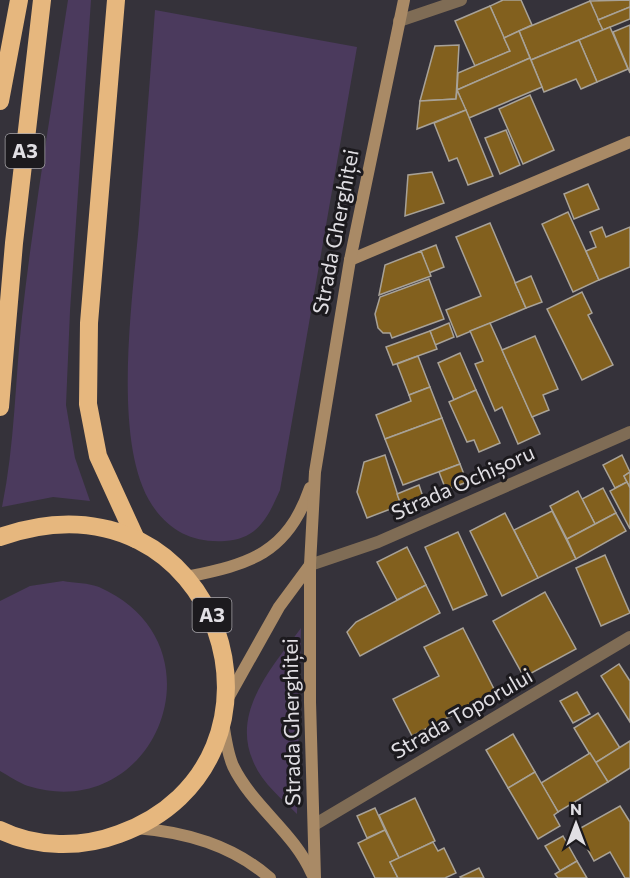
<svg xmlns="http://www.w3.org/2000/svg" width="630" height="878" font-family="Commissioner,sans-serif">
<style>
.green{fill:#4b3a5d}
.building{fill:#82601e;stroke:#a8a298;stroke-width:1.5}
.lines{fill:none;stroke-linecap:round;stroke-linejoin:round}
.street{stroke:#7f6c55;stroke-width:12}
.secondary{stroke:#a98a66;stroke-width:12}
.highway{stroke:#e6b77e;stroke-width:18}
.labels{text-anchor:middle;stroke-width:6;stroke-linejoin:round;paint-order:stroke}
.shield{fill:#1c1a1e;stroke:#a6a4a9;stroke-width:1.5}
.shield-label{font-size:20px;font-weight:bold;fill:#e1dfe4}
.street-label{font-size:21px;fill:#e1dfe4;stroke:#1c1a1e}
</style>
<rect width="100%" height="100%" fill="#35323a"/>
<g class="green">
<path d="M68 0H91L70 311 66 405 75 458 90 501 53 497 2 507C15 444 15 380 22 317 34 211 52 105 68 0Z"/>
<path d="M155 10 357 47 280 490C268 517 258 539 225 541 194 543 170 532 152 505 111 442 133 297 139 223 144 152 150 81 155 10Z"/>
<path d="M63 581C74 583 89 583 99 587 228 644 156 826 28 786 19 783 9 776 0 771V601L30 586Z"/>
<path d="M301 628 297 814C282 799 261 782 253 761 231 711 273 666 301 628Z"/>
</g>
<g class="building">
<polygon points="503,0 521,0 532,25 504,38 490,6"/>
<polygon points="630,0 630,7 598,20 590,1"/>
<polygon points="590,1 603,30 531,60 519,31"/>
<polygon points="490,6 510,51 475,66 455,21"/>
<polygon points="630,7 630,19 603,30 598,20"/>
<polygon points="630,25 630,73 613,32"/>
<polygon points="610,27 628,69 597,82 579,40"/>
<polygon points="519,31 530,58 457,90 458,73 510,51 504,38"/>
<polygon points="579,40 597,82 581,89 576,79 544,92 531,60"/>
<polygon points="459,45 456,99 420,101 435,46"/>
<polygon points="530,58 542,87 469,118 457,90"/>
<polygon points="457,90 466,110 417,129 420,101 456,99"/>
<polygon points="530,95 554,150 523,164 499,109"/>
<polygon points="466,110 493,176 468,185 457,158 449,161 434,123"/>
<polygon points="506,130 520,165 500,174 485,138"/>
<polygon points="432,172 444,203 405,216 408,175"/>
<polygon points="588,184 599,209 574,219 564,194"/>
<polygon points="568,212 599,280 573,292 542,224"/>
<polygon points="490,223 526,308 457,337 446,310 481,296 456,237"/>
<polygon points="602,227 606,237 630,227 630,267 599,280 586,251 596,247 590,232"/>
<polygon points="436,245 444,267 429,273 421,251"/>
<polygon points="421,251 431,276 379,295 385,265"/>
<polygon points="531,276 542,302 526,308 515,283"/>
<polygon points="429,279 444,319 392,338 390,333 383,333 378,328 375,314 380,297"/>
<polygon points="582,292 592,313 588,315 613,365 582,380 547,309"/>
<polygon points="449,323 454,337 435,345 430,331"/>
<polygon points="490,323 540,434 518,444 502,407 495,411 475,364 483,361 470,331"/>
<polygon points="430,331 437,349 393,365 386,347"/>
<polygon points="535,336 558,389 543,395 549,410 532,417 502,350"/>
<polygon points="460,353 476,390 454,400 438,363"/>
<polygon points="418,356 430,387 409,395 397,364"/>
<polygon points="430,387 442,418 385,439 376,415 411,401 409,395"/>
<polygon points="476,390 500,443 479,452 474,440 467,442 449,402"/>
<polygon points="442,418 460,464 403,485 385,439"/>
<polygon points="385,455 401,505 367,518 357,492 364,462"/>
<polygon points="622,455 630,472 624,476 627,482 615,488 603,465"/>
<polygon points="460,464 467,482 446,490 439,472"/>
<polygon points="630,472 630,488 624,476"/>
<polygon points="627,482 630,488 630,529 610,491"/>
<polygon points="419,485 423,497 401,505 397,494"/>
<polygon points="603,488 616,513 595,524 582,499"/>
<polygon points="578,491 595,524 567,539 550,506"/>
<polygon points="552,511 576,559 538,578 514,530"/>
<polygon points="505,513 538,578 502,596 470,531"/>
<polygon points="616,513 626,531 576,559 567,539"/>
<polygon points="458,532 487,595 453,610 425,547"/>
<polygon points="407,547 426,585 397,600 377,562"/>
<polygon points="605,555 630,613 601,626 576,568"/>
<polygon points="426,585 440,613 360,656 347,632 356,622"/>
<polygon points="545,592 576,649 524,677 493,621"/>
<polygon points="463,628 496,693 412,736 393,699 439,676 424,647"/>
<polygon points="619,664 630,681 630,722 601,676"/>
<polygon points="577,692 590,714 573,723 560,701"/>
<polygon points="598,713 620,748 595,763 574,728"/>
<polygon points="513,734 535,772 508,788 486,750"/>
<polygon points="630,741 630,768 608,782 595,763"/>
<polygon points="590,753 608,782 558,812 541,783"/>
<polygon points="535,772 558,812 554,815 560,826 538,839 508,788"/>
<polygon points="415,798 435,841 399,858 379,815"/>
<polygon points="620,806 630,822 630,878 625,878 610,852 594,861 577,830"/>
<polygon points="375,808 385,830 367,838 357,816"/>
<polygon points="385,830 399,858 390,862 398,878 375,878 358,843"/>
<polygon points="563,836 577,861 560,871 545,846"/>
<polygon points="433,842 438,851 444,848 456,873 445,878 398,878 390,862"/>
<polygon points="577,861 587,878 558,878 555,874"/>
<polygon points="479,868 484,878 461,878 460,877"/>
</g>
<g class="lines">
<g class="street">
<polyline points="399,21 461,0"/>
<polyline points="310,565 378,542 630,432"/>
<polyline points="314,825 630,637"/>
</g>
<g class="secondary">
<polyline points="350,260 630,142"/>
<path d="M186 577C250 564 287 554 310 488"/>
<polyline points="228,698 279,607 310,565"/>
<path d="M223 721C225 736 227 752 233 766 253 807 294 832 312 874"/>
<path d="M136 828C186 832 232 845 270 878"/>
<polyline points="315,878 310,702 310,565 315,472 350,260 404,0"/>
</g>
<g class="highway">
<polyline points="116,0 89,323 88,404 98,456 136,539"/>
<polyline points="0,101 19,0"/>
<polyline points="0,407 14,243 42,0"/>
<path d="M0 537C220 460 316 762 119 834 82 848 36 848 0 830"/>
</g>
</g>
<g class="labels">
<g class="shield">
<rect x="5.5" y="134" width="39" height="34" rx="4.5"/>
<rect x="192.5" y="598" width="39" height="34" rx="4.5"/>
</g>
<g class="shield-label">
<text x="25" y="158">A3</text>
<text x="212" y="622">A3</text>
</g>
<g class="street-label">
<text transform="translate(336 232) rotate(-79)" y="7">Strada Gherghiței</text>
<text transform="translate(463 483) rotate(-24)" y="7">Strada Ochișoru</text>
<text transform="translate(462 714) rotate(-30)" y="7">Strada Toporului</text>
<text transform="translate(292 722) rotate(-91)" y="7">Strada Gherghiței</text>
</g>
</g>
<g transform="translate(576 824)" stroke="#1c1a1e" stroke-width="4.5" paint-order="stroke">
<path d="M0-4.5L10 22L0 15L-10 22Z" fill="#e1dfe4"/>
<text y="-9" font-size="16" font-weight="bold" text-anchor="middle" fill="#e1dfe4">N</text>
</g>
</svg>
